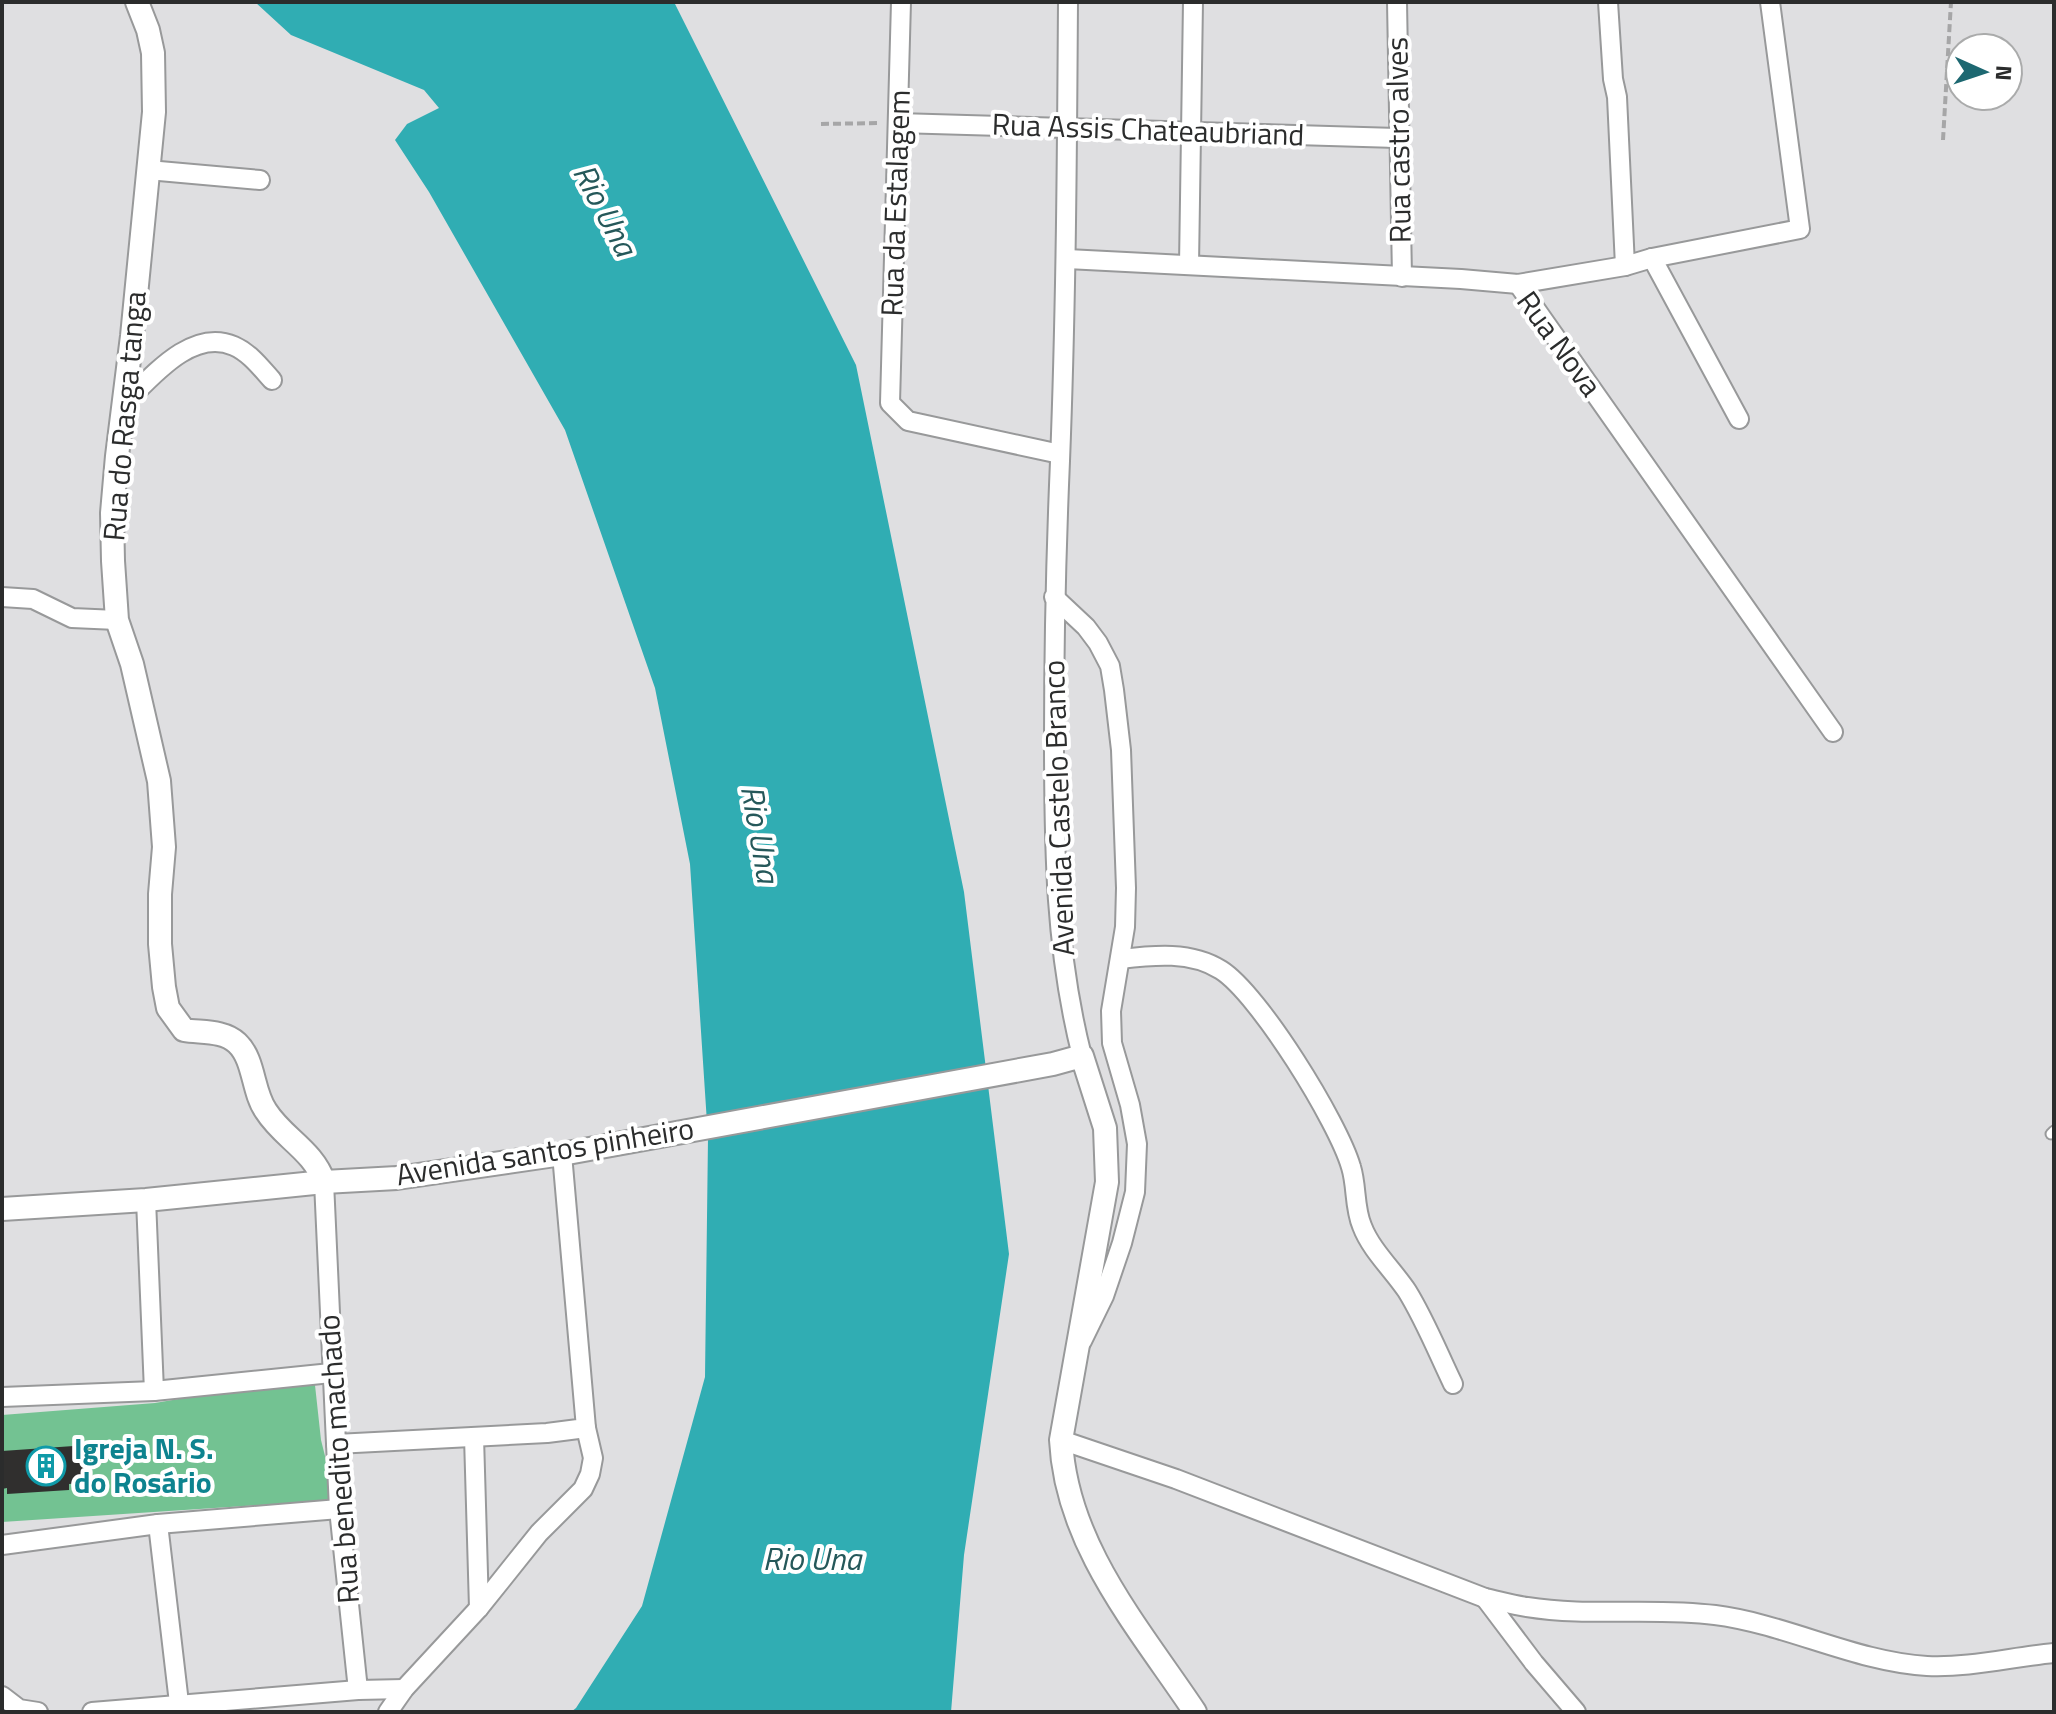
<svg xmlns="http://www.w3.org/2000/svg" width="2056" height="1714" font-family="'Titillium Web',sans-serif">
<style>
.green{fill:#73c292}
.water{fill:#30adb3}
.building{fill:#302f2e}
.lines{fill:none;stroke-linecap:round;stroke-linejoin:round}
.service-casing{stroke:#98999a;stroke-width:13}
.minor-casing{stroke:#98999a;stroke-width:22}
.tertiary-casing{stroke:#98999a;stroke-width:26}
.path{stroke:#a6a6a7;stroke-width:4;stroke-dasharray:8 4;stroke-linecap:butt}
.service{stroke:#fff;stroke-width:9}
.minor{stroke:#fff;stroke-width:18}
.tertiary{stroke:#fff;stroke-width:22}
.labels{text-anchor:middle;stroke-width:8;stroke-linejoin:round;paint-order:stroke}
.street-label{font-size:30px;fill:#2b2c2c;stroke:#fff}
.culture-label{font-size:30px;font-weight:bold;fill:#0d838f;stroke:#fff;text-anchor:start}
.water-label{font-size:32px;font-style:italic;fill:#25585a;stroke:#fff}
</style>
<rect width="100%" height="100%" fill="#dfdfe1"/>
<polygon class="green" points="314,1376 321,1440 336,1500 2,1522 2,1415 155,1403"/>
<polygon class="water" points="255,2 674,2 856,365 964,892 1009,1254 964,1555 951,1712 571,1712 576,1708 642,1606 705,1377 708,1138 690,864 655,688 565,430 429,192 395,140 407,124 439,108 424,90 291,35"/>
<polygon class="building" points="88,1445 91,1482 69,1484 69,1490 7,1494 7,1488 2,1489 2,1451"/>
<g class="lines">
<defs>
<polyline id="service" points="2051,1134 2054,1131"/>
<g id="minor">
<polyline points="901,2 890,403 908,421 1060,454"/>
<path d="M1068 2C1067 155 1066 308 1060 461 1056 554 1054 646 1054 739 1054 848 1055 950 1082 1056"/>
<polyline points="1397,2 1402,277"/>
<polyline points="1608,2 1613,79 1617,97 1625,266"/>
<polyline points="898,123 1397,138"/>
<polyline points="148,170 260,180"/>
<polyline points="1652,258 1739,419"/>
<polyline points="1067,259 1461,279 1518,284 1625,266 1652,258 1800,229 1770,2"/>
<polyline points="1189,265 1193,2"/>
<polyline points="1518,284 1833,732"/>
<path d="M123 405C150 379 191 327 234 346 250 353 261 368 272 380"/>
<polyline points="2,597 33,599 72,618 117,620"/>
<polyline points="1054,597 1086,627 1098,643 1110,666 1114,690 1121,750 1126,888 1125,927 1111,1011 1112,1043 1130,1105 1137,1144 1135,1192 1122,1243 1104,1296 1082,1341"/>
<path d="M1120 959C1154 955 1191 951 1221 970 1259 994 1338 1122 1351 1167 1357 1186 1354 1207 1362 1226 1371 1250 1393 1270 1407 1291 1425 1320 1438 1353 1453 1384"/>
<polyline points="324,1182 339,1509 358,1690 404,1689"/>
<polyline points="146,1200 154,1391"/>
<polyline points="2,1397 154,1391 331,1373"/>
<polyline points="474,1437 479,1608"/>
<path d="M1061 1440 1176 1479 1485 1598C1499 1601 1513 1605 1527 1607 1589 1617 1652 1607 1715 1615 1786 1624 1856 1662 1927 1666 1969 1668 2012 1657 2054 1653"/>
<polyline points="336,1444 547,1433 586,1428 562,1154"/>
<polyline points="158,1524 179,1703"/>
<polyline points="2,1545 158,1524 339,1509"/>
<polyline points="1485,1598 1534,1663 1576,1712"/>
<polyline points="2,1696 19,1709 38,1712"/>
<polyline points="92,1712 358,1690"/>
<polyline points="388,1712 404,1689 479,1608 539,1533 583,1489 590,1474 593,1458 586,1428"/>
</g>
<g id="tertiary">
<path d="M137 2 148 30 153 53 154 112 132 336 117 456 112 513 113 561 117 620 132 664 159 781 164 847 160 894V944L164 987 168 1008 184 1030C201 1033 223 1030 237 1043 255 1060 252 1091 266 1111 283 1138 313 1150 324 1182"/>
<path d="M2 1209 146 1200 324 1182 397 1178 562 1154 1053 1064 1082 1056 1105 1128 1107 1182 1061 1440C1066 1545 1139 1628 1195 1712"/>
</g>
</defs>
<use href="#service" class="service-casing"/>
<use href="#minor" class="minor-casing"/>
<use href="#tertiary" class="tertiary-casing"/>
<g class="path">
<polyline points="821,124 879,123"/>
<polyline points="1943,140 1951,2"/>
</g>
<use href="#service" class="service"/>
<use href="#minor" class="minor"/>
<use href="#tertiary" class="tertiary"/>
</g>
<defs>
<symbol id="building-ring" viewBox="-11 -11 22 22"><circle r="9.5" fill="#fff" stroke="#0f9aa8" stroke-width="1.5"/><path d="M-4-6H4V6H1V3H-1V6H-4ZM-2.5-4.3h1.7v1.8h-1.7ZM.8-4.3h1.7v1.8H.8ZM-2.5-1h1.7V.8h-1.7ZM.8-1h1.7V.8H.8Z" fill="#0f9aa8"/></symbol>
</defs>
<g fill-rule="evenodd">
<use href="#building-ring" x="24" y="1444" width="44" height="44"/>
</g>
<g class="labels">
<g class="street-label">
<text transform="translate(1148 130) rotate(2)" y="10">Rua Assis Chateaubriand</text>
<text transform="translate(1399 140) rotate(-91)" y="10">Rua castro alves</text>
<text transform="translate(896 203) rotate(-88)" y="10">Rua da Estalagem</text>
<text transform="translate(1559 344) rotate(54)" y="10">Rua Nova</text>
<text transform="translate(125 416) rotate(-85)" y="10">Rua do Rasga tanga</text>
<text transform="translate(1059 808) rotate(-92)" y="10">Avenida Castelo Branco</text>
<text transform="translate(545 1152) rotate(-9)" y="10">Avenida santos pinheiro</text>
<text transform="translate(339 1459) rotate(-94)" y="10">Rua benedito machado</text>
</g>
<g class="culture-label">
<text x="74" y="1459">Igreja N. S.<tspan x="74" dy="34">do Rosário</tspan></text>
</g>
<g class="water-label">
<text transform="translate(605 210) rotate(62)" y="11">Rio Una</text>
<text transform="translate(760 834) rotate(80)" y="11">Rio Una</text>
<text x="812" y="1570">Rio Una</text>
</g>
</g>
<rect width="2056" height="1714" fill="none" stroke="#2b2c2c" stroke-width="8"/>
<g transform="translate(1984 72) rotate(93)"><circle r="38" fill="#ffffff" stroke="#aaabab" stroke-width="2"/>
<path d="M0-6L14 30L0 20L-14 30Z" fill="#1d6871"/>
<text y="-12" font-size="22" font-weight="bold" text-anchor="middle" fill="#2b2c2c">N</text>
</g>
</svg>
